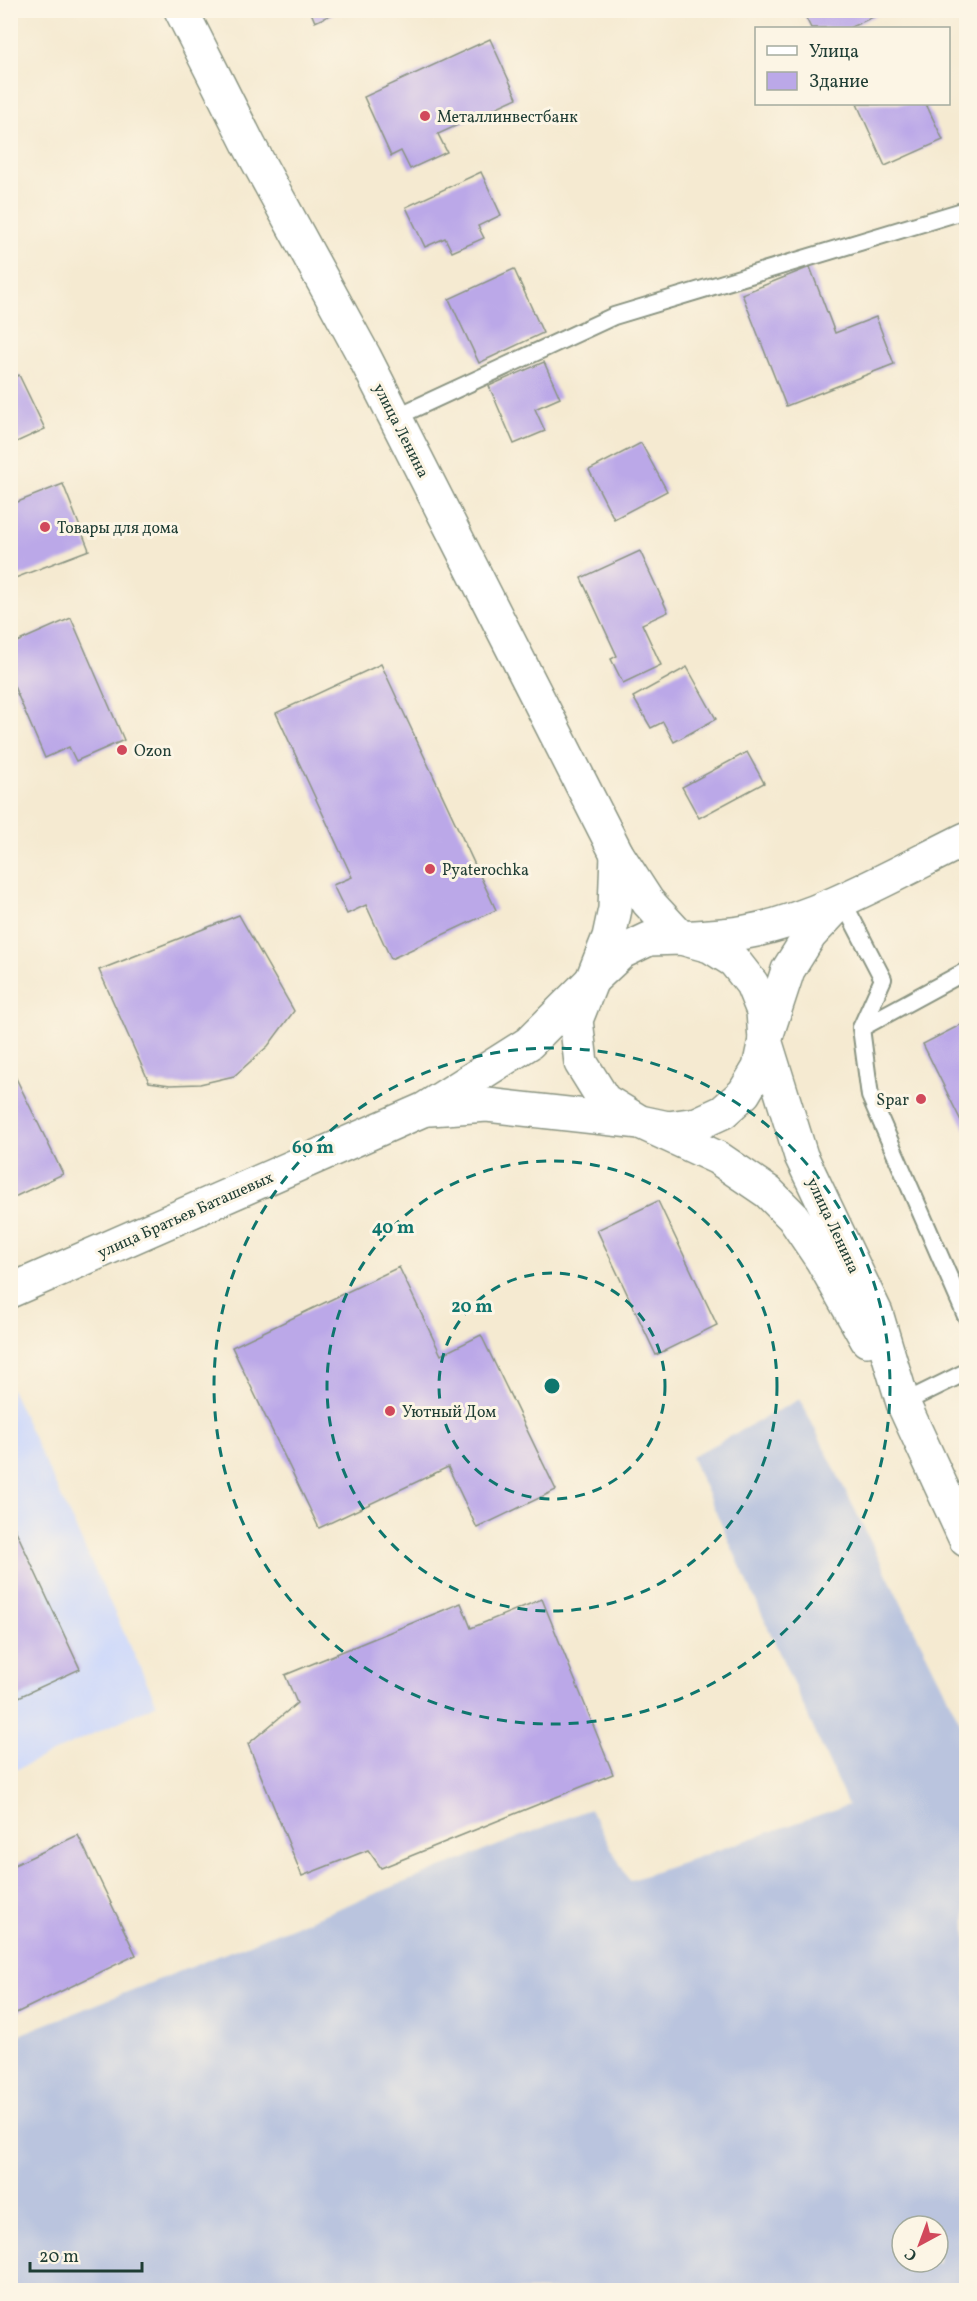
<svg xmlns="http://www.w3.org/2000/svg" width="977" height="2301" font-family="Vollkorn,serif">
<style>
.built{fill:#d0daf9}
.industrial{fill:#bac4de;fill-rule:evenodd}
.building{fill:#bba8e8}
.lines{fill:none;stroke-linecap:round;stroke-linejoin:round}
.service-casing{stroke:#8a9482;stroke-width:20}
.minor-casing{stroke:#8a9482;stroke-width:36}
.tertiary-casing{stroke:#8a9482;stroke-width:36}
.service{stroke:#fff;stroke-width:16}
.minor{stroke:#fff;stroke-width:33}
.tertiary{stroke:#fff;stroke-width:33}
.ring{fill:none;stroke:#0f766e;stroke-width:3;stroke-dasharray:10 8}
.poi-dot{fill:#d1495b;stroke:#fcf5e5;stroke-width:2}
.labels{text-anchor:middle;stroke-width:6;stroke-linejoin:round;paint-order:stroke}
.poi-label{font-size:16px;fill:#1f3d34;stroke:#fcf5e5;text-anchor:start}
.street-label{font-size:16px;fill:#1f3d34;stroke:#fcf5e5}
.centre{fill:#0f766e;stroke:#fcf5e5;stroke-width:3}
.ring-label{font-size:18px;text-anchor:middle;font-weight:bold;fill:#0f766e;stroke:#fcf5e5;stroke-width:6;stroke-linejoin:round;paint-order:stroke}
</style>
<rect width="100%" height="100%" fill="#fcf5e5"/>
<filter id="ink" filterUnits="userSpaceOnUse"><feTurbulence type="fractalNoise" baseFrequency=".0167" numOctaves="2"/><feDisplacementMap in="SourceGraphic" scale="12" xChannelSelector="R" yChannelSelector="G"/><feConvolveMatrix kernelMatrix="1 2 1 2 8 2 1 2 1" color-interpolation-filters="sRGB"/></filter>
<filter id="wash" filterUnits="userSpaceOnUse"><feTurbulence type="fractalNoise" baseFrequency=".008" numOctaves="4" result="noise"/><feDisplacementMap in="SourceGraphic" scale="24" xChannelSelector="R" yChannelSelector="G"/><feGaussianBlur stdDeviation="1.35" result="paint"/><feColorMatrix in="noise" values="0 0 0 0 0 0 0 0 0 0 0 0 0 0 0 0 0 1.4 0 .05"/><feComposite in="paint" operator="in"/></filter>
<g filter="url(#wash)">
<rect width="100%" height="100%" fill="#f5ead1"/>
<polygon class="built" points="10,1387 157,1704 11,1772 10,1772"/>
<path class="industrial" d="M800 1399 966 1734V2290H11V2038L590 1809 629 1881 848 1805 691 1457ZM902 2226H938V2262H902Z"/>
<g id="blocks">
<g class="building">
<polygon points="310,10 331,10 333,14 315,22"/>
<polygon points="802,10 888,10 849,28 811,28"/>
<polygon points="490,39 517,98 438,134 447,152 410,169 401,151 391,156 364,97"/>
<polygon points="857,104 926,104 943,140 885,166"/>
<polygon points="481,172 501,215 478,226 484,238 452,252 445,238 425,247 406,207"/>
<polygon points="810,267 835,333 876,317 894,364 786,406 742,294"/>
<polygon points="514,269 543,333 479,363 449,299"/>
<polygon points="544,362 560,398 535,409 545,431 514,444 489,386"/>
<polygon points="19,375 45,429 10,445 10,379"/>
<polygon points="641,443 667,491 614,519 589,470"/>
<polygon points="63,484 89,550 10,580 10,505"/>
<polygon points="640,551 668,612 642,624 661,665 623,683 611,659 617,656 581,578"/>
<polygon points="71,618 124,740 76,761 69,747 45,758 10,677 10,645"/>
<polygon points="381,664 496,910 391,959 366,905 347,914 333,885 352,877 276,713"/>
<polygon points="687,667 716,719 674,742 663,722 651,728 633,697"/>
<polygon points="747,752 764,783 699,818 682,787"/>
<polygon points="239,915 294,1011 268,1046 234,1076 200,1084 170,1085 149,1082 99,970"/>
<polygon points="966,1022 966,1131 923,1044"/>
<polygon points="10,1066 63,1174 10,1199"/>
<polygon points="658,1201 717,1325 656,1355 597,1230"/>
<polygon points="399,1267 441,1355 481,1335 556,1490 477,1528 448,1467 319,1528 232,1347"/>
<polygon points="10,1518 80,1669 10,1701"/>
<polygon points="542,1599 613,1774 381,1868 368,1850 302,1876 248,1744 297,1703 285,1675 461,1603 471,1628"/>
<polygon points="78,1835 136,1955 10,2016 10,1867"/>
</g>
</g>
</g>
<g filter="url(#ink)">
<use href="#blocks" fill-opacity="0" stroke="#8a9482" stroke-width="1.5"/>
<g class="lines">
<defs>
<g id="service">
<polyline points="396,417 614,316 966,210"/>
<polyline points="842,900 883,979 861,1028 870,1096 966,1316"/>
<polyline points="861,1028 966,971"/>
<polyline points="903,1403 966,1372"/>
</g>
<g id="minor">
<path d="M681 938C703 936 725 936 746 932 819 919 900 871 966 839"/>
<polyline points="765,1040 788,970 810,935 839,904"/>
</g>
<g id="tertiary">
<polyline points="181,10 250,147 364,356 617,854 648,902 681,938"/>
<polyline points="617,854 615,909 609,937 576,1020 581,1063 604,1100 640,1122 668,1128 697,1124 723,1112 744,1093 759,1068 765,1040"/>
<polyline points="430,1109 487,1105 640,1122 718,1158 768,1192 793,1217 822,1260 867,1340"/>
<polyline points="10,1291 425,1109 529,1043 592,980 622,952 649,939 681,938 710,946 734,961 752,984 763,1011 765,1040 801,1156 876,1313 903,1403 966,1540"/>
</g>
</defs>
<use href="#service" class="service-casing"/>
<use href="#minor" class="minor-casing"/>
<use href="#tertiary" class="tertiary-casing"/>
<use href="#service" class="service"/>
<use href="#minor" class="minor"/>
<use href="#tertiary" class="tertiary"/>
</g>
</g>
<g class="ring">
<circle cx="552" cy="1386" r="113"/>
<circle cx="552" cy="1386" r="225"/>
<circle cx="552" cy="1386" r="338"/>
</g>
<g class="poi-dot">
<circle cx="425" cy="116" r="6"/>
<circle cx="45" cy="527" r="6"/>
<circle cx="122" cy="750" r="6"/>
<circle cx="430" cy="869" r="6"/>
<circle cx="921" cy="1099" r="6"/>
<circle cx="390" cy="1411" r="6"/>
</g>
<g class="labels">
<g class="poi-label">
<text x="437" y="122">Металлинвестбанк</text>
<text x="57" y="533">Товары для дома</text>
<text x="134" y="756">Ozon</text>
<text x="442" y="875">Pyaterochka</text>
<text x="909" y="1105" text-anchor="end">Spar</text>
<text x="402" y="1417">Уютный Дом</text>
</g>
<g class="street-label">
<text transform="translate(402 430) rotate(63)" y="6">улица Ленина</text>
<text transform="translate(185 1214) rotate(-24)" y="6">улица Братьев Баташевых</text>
<text transform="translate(834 1225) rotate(65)" y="6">улица Ленина</text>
</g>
</g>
<circle cx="552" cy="1386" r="9" class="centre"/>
<g class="ring-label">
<text x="313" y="1153">60 m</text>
<text x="393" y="1233">40 m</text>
<text x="472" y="1312">20 m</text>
</g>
<rect width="977" height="2301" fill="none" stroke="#fcf5e5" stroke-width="36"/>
<rect x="755" y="27" width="195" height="78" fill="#fcf5e5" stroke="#a4ab9e" stroke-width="1.5"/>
<rect x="767" y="46" width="30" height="9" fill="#ffffff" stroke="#a4ab9e" stroke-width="1.5"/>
<text x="809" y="57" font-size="18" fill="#1f3d34">Улица</text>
<rect x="767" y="72" width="30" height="18" fill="#bba8e8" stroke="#a4ab9e" stroke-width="1.5"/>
<text x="809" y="87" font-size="18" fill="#1f3d34">Здание</text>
<g transform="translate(920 2244) rotate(221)"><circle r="28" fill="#fcf5e5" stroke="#a4ab9e" stroke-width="1.5"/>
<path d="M0-4.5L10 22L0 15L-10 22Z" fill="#d1495b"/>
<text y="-9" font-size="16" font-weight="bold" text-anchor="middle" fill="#1f3d34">С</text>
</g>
<path d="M30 2262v9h112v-9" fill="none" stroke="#1f3d34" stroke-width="3"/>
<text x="39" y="2262" font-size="18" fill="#1f3d34" stroke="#fcf5e5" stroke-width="4.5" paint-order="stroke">20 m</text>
</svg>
